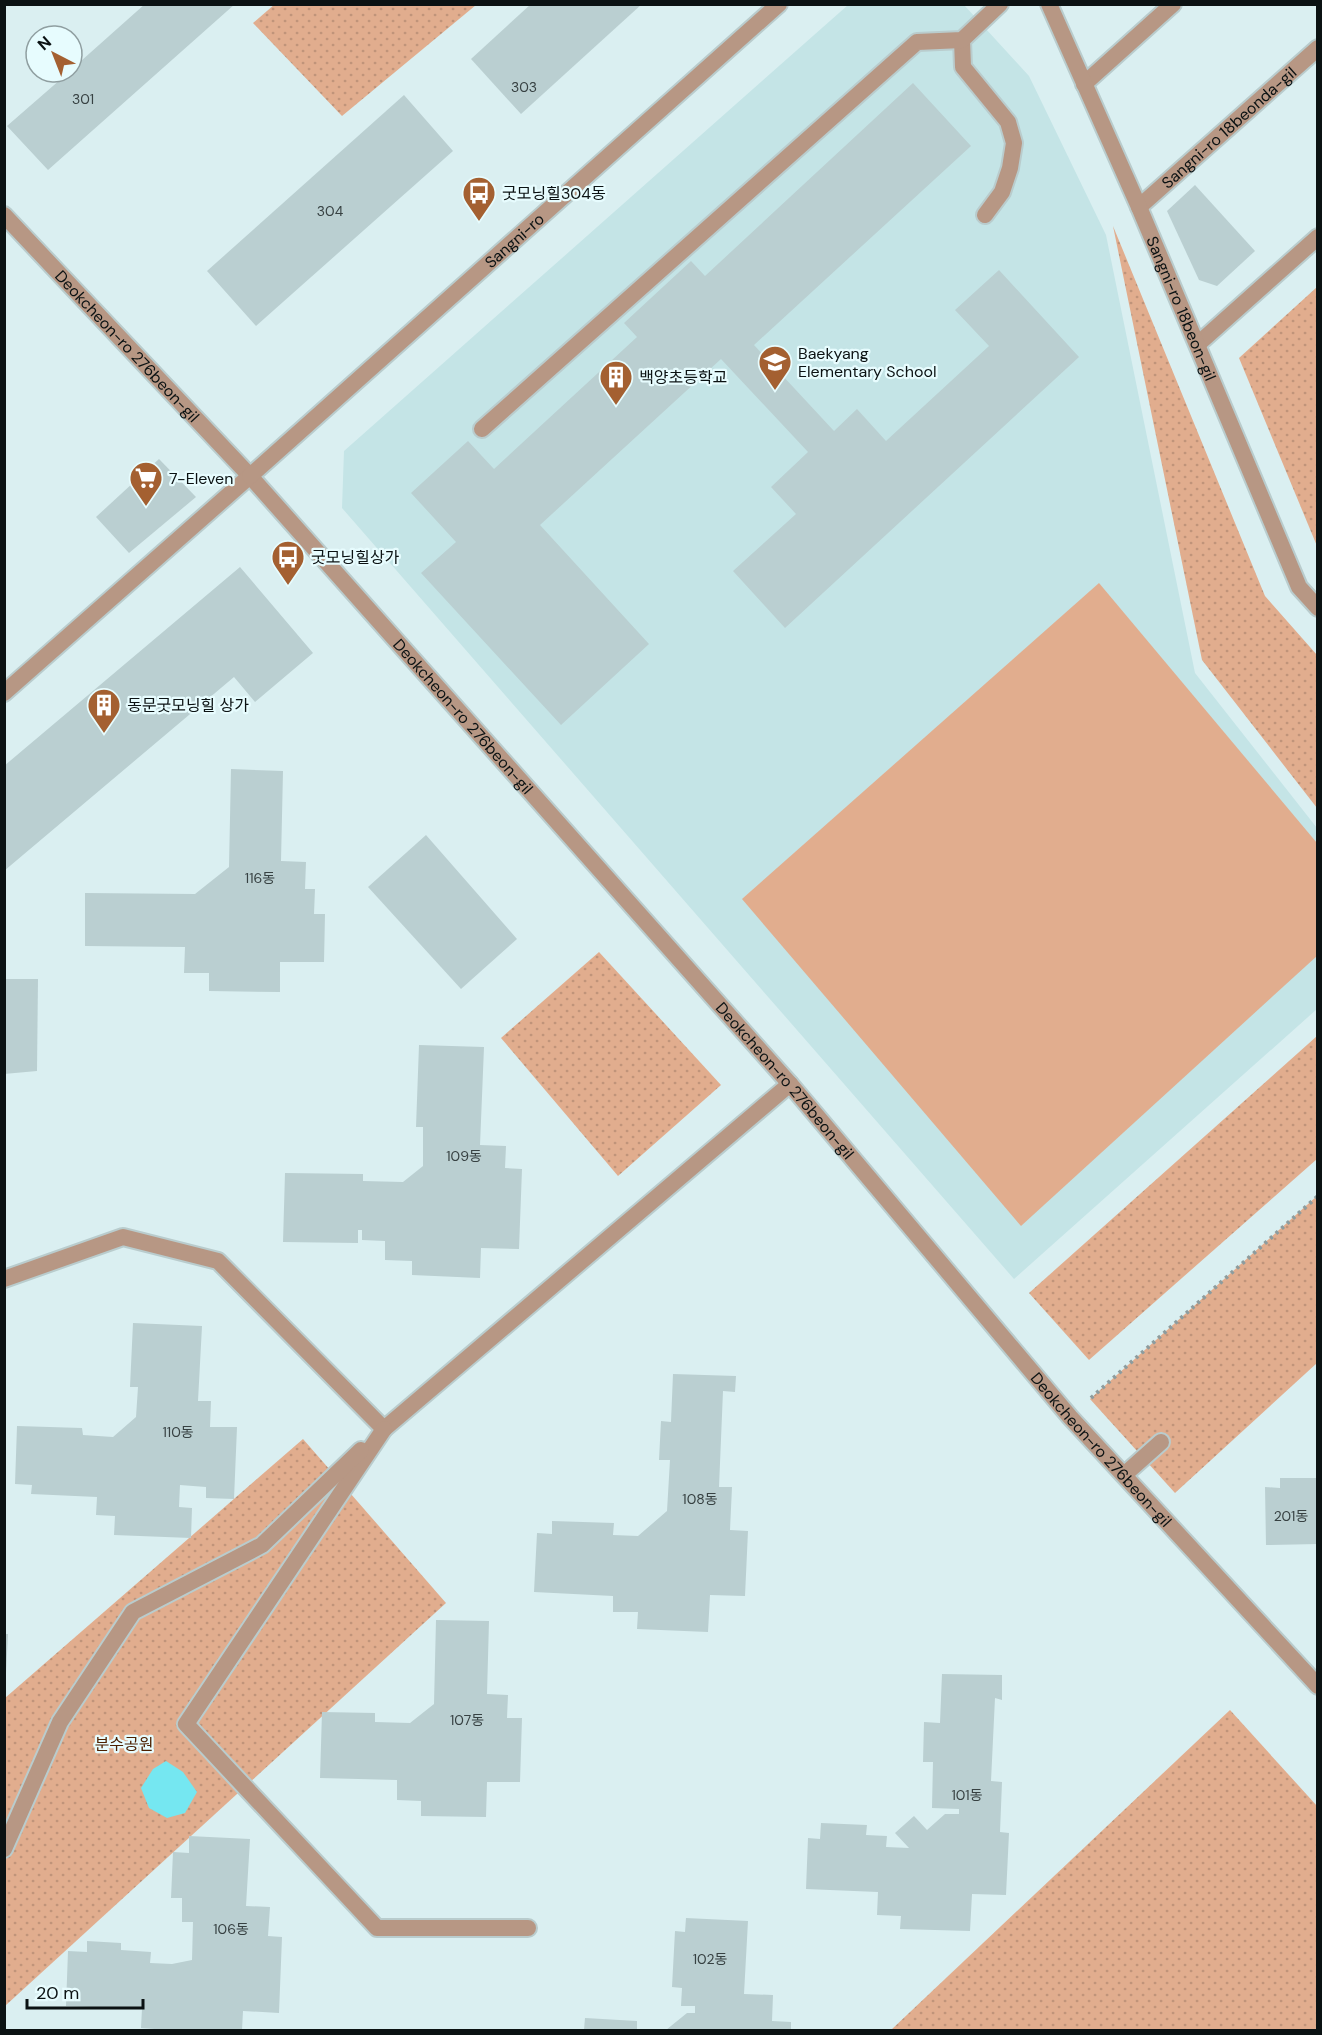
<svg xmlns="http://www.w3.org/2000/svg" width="1322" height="2035" font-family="'DM Sans','Noto Sans KR',sans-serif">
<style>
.built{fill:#c4e4e6}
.green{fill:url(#green-dots)}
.pitch{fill:#e1ad8e}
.water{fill:#75e7f1}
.building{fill:#bacfd1}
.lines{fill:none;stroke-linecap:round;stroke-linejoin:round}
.service-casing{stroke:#b9cccd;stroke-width:20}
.minor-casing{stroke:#b9cccd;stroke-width:20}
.tertiary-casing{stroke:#b9cccd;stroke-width:20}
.path{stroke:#8d9c9e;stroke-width:4;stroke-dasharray:3 4.5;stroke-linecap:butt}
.service{stroke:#b79784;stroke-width:16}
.minor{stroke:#b79784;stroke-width:16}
.tertiary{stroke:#b79784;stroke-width:16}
.labels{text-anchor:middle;stroke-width:4.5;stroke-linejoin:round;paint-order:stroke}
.number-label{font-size:14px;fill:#374142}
.street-label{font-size:16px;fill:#0b1213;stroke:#e7fcfe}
.poi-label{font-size:16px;fill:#0b1213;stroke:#e7fcfe;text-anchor:start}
.park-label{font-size:16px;fill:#4d2000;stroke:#e7fcfe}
</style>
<defs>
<pattern id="green-dots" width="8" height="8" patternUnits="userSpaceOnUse" patternTransform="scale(1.5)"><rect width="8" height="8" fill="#e1ad8e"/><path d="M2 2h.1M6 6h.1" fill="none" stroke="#c0947a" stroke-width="1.8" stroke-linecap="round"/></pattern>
</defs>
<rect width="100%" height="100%" fill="#daeff1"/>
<polygon class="built" points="848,5 964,5 1029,76 1106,235 1195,673 1317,828 1317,1009 1014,1279 342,508 344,451"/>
<g class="green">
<polygon points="275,4 476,4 476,5 342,116 253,23"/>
<polygon points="1113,226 1265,596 1317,655 1317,808 1202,660"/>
<polygon points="1317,287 1317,546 1239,358"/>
<polygon points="599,952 721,1085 618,1176 501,1038"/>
<polygon points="1317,1036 1317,1159 1089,1360 1029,1293"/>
<polygon points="1317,1196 1317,1363 1175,1493 1090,1399"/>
<polygon points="303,1439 446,1603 5,2006 5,1698"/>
<polygon points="1230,1710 1317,1806 1317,2030 891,2030"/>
</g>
<polygon class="pitch" points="1099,583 1317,843 1317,956 1021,1226 742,899"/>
<polygon class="water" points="166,1761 183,1772 197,1792 185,1813 167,1818 149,1808 141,1788 153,1769"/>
<g class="building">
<polygon points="145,4 235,4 48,170 7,126 69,72 72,72 72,69"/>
<polygon points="531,4 642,4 521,114 471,59"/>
<polygon points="913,83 971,146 754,345 834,431 857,409 886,441 989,346 955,310 999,270 1079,357 785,628 733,571 796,514 771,487 808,452 721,359 540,525 649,644 561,725 421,573 456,542 411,493 468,441 494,469 637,337 624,323 691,261 705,276"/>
<polygon points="404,95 453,151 256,326 207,271"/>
<polygon points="1195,185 1255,251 1217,286 1199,280 1167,211"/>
<polygon points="159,459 196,497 129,553 96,517"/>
<polygon points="240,567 313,653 255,702 234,677 4,871 4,766"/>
<polygon points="231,769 283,771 281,861 306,862 305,889 315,889 314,914 325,914 324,962 280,962 280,992 209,991 209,973 184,973 185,947 85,946 85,893 195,894 229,867"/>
<polygon points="426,835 517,939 461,989 368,887"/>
<polygon points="4,979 38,979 37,1071 4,1074"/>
<polygon points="419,1045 484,1047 480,1145 506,1146 505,1168 522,1169 519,1249 481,1248 480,1278 412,1275 412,1261 385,1260 385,1241 362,1240 362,1230 358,1230 358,1243 283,1242 285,1173 363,1174 363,1181 403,1182 423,1166 423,1127 416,1127"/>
<polygon points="133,1323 202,1326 198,1401 211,1401 210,1427 237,1427 234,1499 206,1498 206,1487 180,1485 179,1507 192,1508 191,1538 114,1535 115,1516 96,1515 97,1497 31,1494 32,1485 15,1484 17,1426 82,1428 83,1435 113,1437 136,1417 138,1387 130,1387"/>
<polygon points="673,1374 736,1376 735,1392 723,1391 719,1487 732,1487 730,1530 748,1531 745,1596 710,1595 708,1632 637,1629 638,1612 613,1612 613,1596 534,1592 537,1533 552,1534 552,1521 614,1523 613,1535 638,1536 667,1511 670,1460 659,1460 661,1421 671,1422"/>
<polygon points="1280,1478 1318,1478 1318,1544 1266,1545 1265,1487 1280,1488"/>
<polygon points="436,1620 489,1621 487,1694 508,1695 507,1718 522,1718 520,1782 487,1782 486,1817 421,1816 421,1801 397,1800 397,1780 320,1778 322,1712 375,1713 375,1722 410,1723 434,1704"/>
<polygon points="4,1634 8,1634 6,1673 4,1673"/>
<polygon points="942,1674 1002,1675 1002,1700 995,1698 991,1781 1002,1782 1000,1832 1009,1833 1006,1895 972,1894 970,1931 900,1929 901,1916 877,1915 878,1892 806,1889 808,1838 820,1839 821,1823 867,1825 866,1835 887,1836 886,1847 909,1848 895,1833 914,1816 927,1830 945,1814 959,1814 959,1809 932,1808 933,1762 923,1762 924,1722 940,1723"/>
<polygon points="189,1836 250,1839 246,1906 270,1907 268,1936 282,1937 279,2013 243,2011 242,2030 168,2030 141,2028 142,2009 66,2006 68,1951 87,1952 87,1941 121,1943 121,1950 151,1952 150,1963 172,1964 192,1960 193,1922 182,1922 182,1898 171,1898 173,1852 189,1853"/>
<polygon points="686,1918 748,1921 744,1994 773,1995 772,2021 791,2022 791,2030 666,2030 687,2013 695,2013 695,2006 681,2006 682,1988 672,1987 675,1931 685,1932"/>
<polygon points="585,2018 637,2021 637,2030 584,2030"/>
</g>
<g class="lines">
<defs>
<g id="service">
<polyline points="962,40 963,67 1008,122 1014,143 1010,168 1002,192 985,215"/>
<polyline points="482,429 917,42 962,40 1000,4"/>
<polyline points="4,1279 123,1237 218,1261 384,1429 790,1084"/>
<polyline points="384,1429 186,1724 377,1928 528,1928"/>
<polyline points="4,1849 60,1722 133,1612 262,1545 361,1450"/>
</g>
<g id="minor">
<polyline points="1084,84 1173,4"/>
<path id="s1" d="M1139 207 1318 48"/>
<path id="s2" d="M4 215 250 476 790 1084 1070 1417 1318 1686"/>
<polyline points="1198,344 1318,237"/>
<polyline points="4,693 250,476"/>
<polyline points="1124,1475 1161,1442"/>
</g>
<g id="tertiary">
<path id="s3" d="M1049 4 1139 207 1299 587 1318 608"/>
<path id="s4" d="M250 476 779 4"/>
</g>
</defs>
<use href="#service" class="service-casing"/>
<use href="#minor" class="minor-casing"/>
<use href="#tertiary" class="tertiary-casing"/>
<polyline class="path" points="1091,1398 1318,1196"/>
<use href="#service" class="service"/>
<use href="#minor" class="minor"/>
<use href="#tertiary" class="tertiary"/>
</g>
<defs>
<symbol id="bus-pin" viewBox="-11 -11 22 30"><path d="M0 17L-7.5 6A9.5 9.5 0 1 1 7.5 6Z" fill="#a46031" stroke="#e7fcfe"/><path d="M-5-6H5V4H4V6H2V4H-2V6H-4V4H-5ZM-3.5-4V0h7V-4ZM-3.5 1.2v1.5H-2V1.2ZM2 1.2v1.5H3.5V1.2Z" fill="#fff"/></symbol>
<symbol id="school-pin" viewBox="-11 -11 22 30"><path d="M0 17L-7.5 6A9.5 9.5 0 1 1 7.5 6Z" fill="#a46031" stroke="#e7fcfe"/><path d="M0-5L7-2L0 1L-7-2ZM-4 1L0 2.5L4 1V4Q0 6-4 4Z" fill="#fff"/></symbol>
<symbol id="building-pin" viewBox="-11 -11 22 30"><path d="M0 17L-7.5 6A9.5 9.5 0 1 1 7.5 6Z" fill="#a46031" stroke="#e7fcfe"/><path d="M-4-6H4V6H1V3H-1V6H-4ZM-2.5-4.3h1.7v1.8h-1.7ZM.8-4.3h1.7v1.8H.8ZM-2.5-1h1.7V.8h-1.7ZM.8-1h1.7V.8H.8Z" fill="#fff"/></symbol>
<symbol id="supermarket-pin" viewBox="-11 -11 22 30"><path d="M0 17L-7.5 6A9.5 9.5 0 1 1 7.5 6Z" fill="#a46031" stroke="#e7fcfe"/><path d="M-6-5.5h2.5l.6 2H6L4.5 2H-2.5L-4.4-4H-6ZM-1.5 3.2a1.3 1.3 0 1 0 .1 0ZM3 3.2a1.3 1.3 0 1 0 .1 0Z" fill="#fff"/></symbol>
</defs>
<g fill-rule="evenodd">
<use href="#bus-pin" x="460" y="174" width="38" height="52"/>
<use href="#school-pin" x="756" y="343" width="38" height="52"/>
<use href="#building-pin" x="597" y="358" width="38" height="52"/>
<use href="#supermarket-pin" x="127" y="459" width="38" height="52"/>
<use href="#bus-pin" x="269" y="538" width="38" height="52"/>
<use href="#building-pin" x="85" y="686" width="38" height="52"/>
</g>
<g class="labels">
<g class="number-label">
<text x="524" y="92">303</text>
<text x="83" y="104">301</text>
<text x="330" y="216">304</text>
<text x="260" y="883">116동</text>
<text x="464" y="1161">109동</text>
<text x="178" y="1437">110동</text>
<text x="700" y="1504">108동</text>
<text x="1291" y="1521">201동</text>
<text x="467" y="1725">107동</text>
<text x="967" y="1800">101동</text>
<text x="231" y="1934">106동</text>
<text x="710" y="1964">102동</text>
</g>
<g class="street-label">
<text dy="6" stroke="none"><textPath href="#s1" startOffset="120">Sangni-ro 18beonda-gil</textPath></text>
<text dy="6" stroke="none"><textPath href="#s4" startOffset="354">Sangni-ro</textPath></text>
<text dy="6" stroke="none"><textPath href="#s3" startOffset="332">Sangni-ro 18beon-gil</textPath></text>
<text dy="6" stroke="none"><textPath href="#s2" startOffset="180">Deokcheon-ro 276beon-gil</textPath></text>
<text dy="6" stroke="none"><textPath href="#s2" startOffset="680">Deokcheon-ro 276beon-gil</textPath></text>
<text dy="6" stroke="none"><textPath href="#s2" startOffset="1166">Deokcheon-ro 276beon-gil</textPath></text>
<text dy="6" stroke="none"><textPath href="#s2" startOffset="1652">Deokcheon-ro 276beon-gil</textPath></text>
</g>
<g class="poi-label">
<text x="502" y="199">굿모닝힐304동</text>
<text x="798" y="359">Baekyang<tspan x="798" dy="18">Elementary School</tspan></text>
<text x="639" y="383">백양초등학교</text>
<text x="169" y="484">7-Eleven</text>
<text x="311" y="563">굿모닝힐상가</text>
<text x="127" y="711">동문굿모닝힐 상가</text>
</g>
<g class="park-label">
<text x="124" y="1750">분수공원</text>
</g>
</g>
<rect width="1322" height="2035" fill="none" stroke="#0b1213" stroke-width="12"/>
<g transform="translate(54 54) rotate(318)"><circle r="28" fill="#e7fcfe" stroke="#8f9ea0" stroke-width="1.5"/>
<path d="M0-4.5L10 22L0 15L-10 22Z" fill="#a46031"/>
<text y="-9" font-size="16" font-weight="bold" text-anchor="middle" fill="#0b1213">N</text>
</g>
<path d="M27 1999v9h116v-9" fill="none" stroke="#0b1213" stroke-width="3"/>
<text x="36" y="1999" font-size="18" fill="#0b1213" stroke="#e7fcfe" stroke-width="4.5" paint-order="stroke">20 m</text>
</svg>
